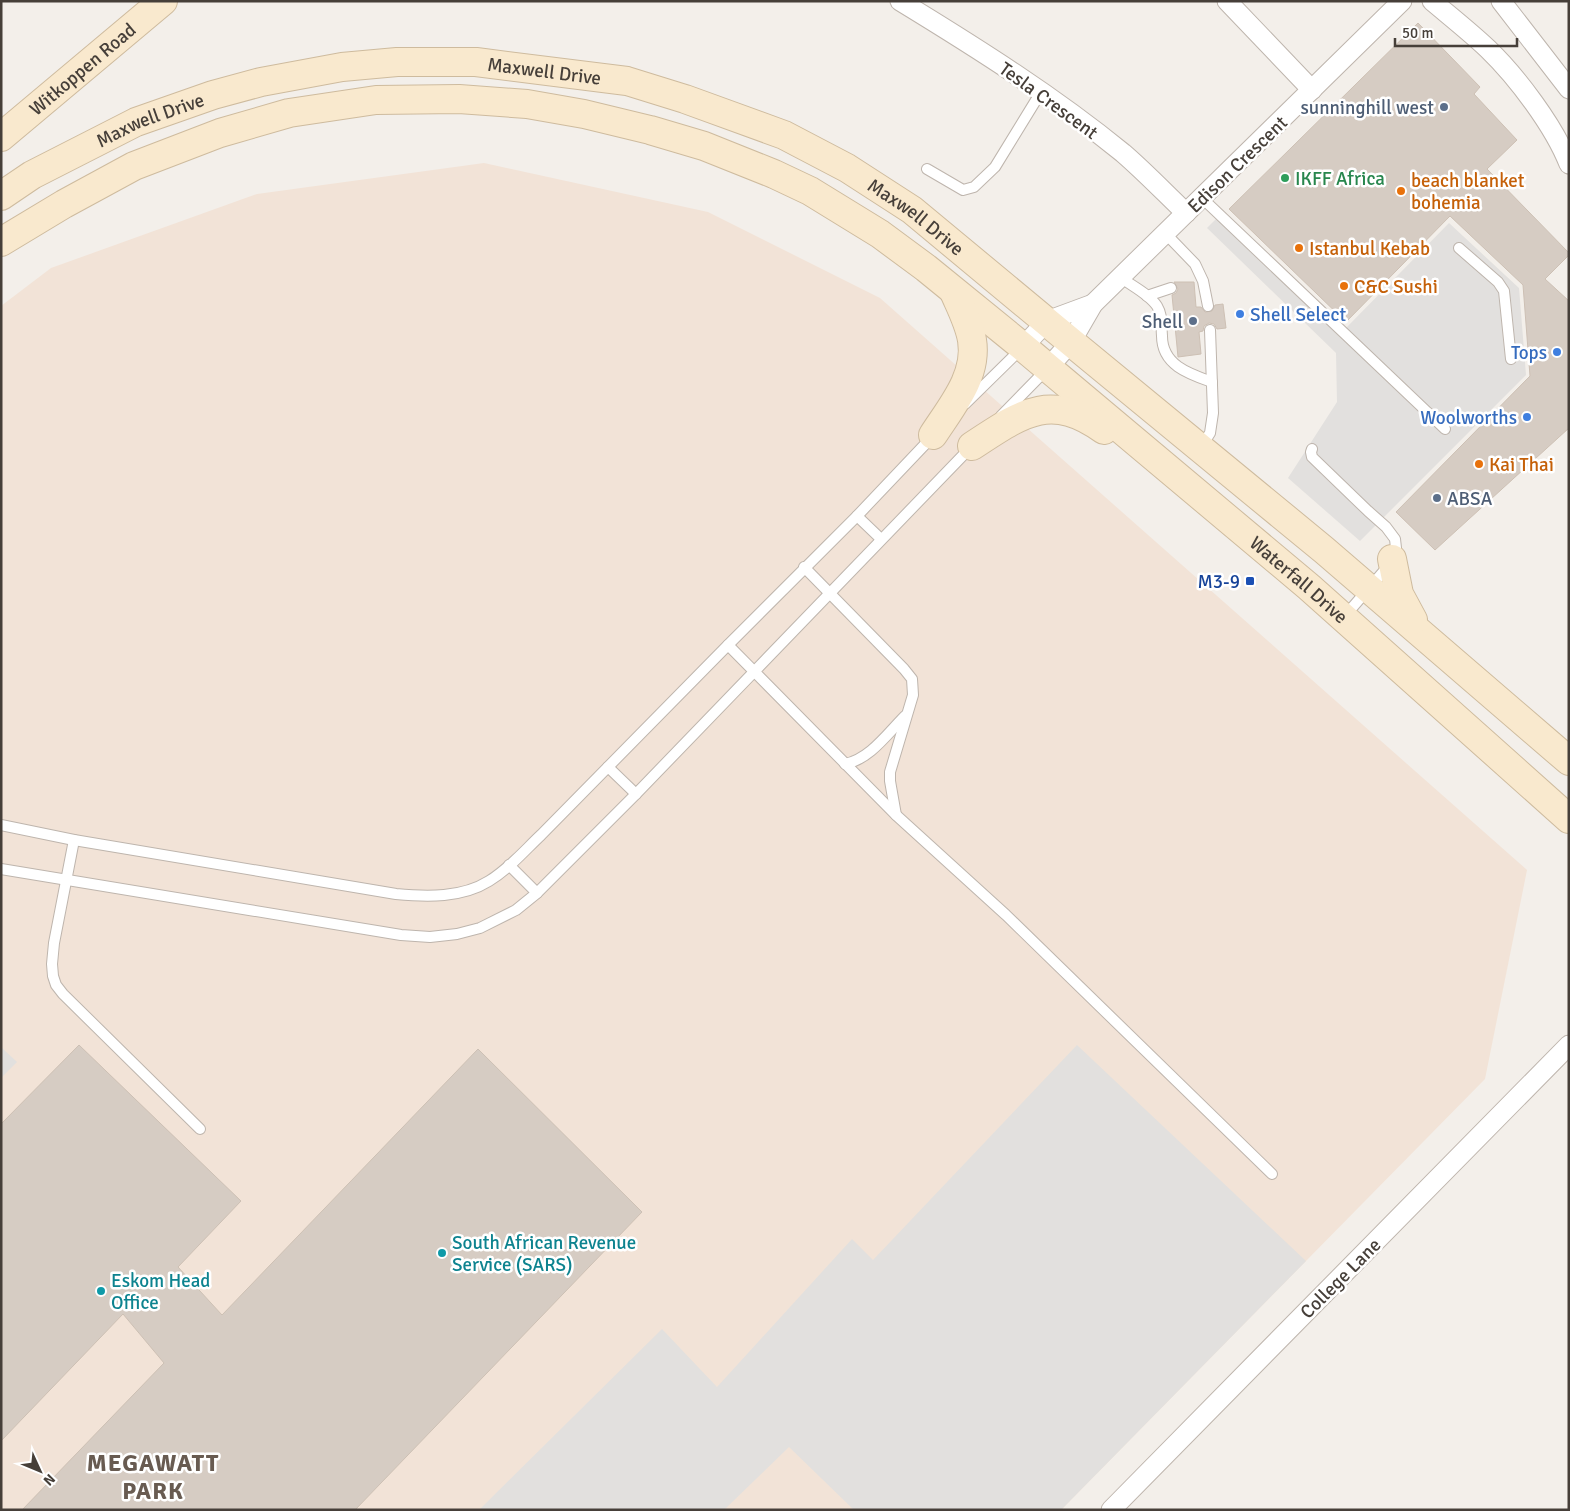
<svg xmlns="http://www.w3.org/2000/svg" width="1570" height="1511" font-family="Signika,sans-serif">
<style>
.commercial{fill:#f2e3d7}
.parking{fill:#e2e0de}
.building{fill:#d6ccc3;stroke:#cdc0b4}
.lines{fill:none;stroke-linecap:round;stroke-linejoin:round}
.service-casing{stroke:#beb5ad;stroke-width:12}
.minor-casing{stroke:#beb5ad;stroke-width:21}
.secondary-casing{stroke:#cebb9e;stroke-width:30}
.service{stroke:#fff;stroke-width:10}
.minor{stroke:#fff;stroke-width:19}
.secondary{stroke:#f9e9ce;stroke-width:28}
.service-dot{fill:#5c6f8a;stroke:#fff;stroke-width:2}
.leisure-dot{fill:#2e9e5b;stroke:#fff;stroke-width:2}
.food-dot{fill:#e8710a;stroke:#fff;stroke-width:2}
.shop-dot{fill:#3f7fe0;stroke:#fff;stroke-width:2}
.transit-dot{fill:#1a4fb4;stroke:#fff;stroke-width:2}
.culture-dot{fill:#0f9aa8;stroke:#fff;stroke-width:2}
.labels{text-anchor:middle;stroke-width:5;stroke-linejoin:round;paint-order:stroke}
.street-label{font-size:19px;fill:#463f39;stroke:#fff}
.service-label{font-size:19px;fill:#4e5e75;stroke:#fff;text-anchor:end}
.leisure-label{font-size:19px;fill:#27864d;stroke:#fff;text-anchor:start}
.food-label{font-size:19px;fill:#c56008;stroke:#fff;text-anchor:start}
.shop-label{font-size:19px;fill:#366cbe;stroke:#fff;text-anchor:end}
.transit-label{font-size:19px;fill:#164399;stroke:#fff;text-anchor:end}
.culture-label{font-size:19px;fill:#0d838f;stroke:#fff;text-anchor:start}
.district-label{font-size:24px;font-weight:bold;letter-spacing:1px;fill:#685b51;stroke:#fff}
</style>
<rect width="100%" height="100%" fill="#f3efea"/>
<polygon class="commercial" points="484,163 708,212 880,298 1527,870 1485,1079 1061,1510 1,1510 1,306 51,268 257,194"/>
<g class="parking">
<polygon points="1223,212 1346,328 1449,223 1519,288 1526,375 1360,541 1288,478 1337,402 1336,353 1207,228"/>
<polygon points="1077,1045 1306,1261 1061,1510 854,1510 789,1447 724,1510 479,1510 662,1329 717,1387 852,1239 873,1260"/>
<polygon points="1,1047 17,1062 1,1078"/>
</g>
<g class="building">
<polygon points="1418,23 1480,87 1474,94 1517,140 1487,169 1569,253 1569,255 1545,279 1569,301 1569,428 1435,550 1396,512 1530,376 1523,285 1450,216 1346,322 1229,209"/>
<polygon points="1174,282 1194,282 1196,307 1201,307 1205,312 1212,311 1215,305 1223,304 1226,328 1217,329 1214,324 1209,323 1204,326 1203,331 1199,332 1201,354 1178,357 1172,295 1176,293 1178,289"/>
<polygon points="79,1045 241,1201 178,1267 222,1315 478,1049 642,1212 355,1510 22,1510 164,1363 123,1314 1,1441 1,1124"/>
</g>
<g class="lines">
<defs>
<g id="service">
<polyline points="927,169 963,190 974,187 995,167 1041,92"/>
<polyline points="1202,198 1445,429"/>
<polyline points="1166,234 1195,264 1203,281 1208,306"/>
<polyline points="1459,248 1498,282 1504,291 1511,359"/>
<path d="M1120 277C1132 286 1149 294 1157 306 1163 316 1161 325 1162 336 1162 365 1189 374 1212 382"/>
<polyline points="1147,296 1171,288"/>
<polyline points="965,404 1023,347"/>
<polyline points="1001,416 1047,369"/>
<polyline points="1201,447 1210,433 1213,413 1210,330"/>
<polyline points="1312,449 1311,452 1312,457 1368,511 1386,527 1395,539 1396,548 1392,559 1384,571 1344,617"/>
<polyline points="857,516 881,539"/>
<polyline points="804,567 904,669 912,679 913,695 890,772 890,781 896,815"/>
<polyline points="728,645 896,815 1006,915 1272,1174"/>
<path d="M845 764C870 759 887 734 905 716"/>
<polyline points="608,767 636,794"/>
<path d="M1 825 74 840 396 894C427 897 462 898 489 881 509 869 525 850 541 835L728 645 857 516 932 437"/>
<polyline points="74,840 54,943 52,964 53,976 56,985 63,994 200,1129"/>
<polyline points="509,865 537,893"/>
<polyline points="1,869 401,935 430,937 457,934 480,928 516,910 537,893 636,794 972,446"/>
</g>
<g id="minor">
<path d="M900 1C977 48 1053 96 1123 153 1145 172 1165 193 1186 213"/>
<polyline points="1227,1 1312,90"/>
<path d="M1432 1C1451 17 1470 32 1488 49 1517 77 1554 126 1569 164"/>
<polyline points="1501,1 1569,89"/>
<polyline points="1023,347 1047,321 1093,304"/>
<polyline points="1048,368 1071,342 1093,304 1402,1"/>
<polyline points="1111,1510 1569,1045"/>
</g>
<g id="secondary">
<path id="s1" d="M1 137 163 1"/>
<path id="s2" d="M1 196 32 175 136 122 213 95 261 82 342 67 397 62H476L627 81 685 99 784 135 847 168 912 210 1071 342 1324 550 1569 761"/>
<path id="s3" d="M1 242 64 204 134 166 220 133 289 113 376 100 459 99 527 104 584 114 650 130 704 146 774 174 810 191 880 234 926 268 1023 347 1309 587 1569 819"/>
<path d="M933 435C951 407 978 376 972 340 969 323 961 308 954 292"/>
<path d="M972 446C1021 414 1050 391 1104 430"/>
<polyline points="1392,559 1399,594 1413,620"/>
</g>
</defs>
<use href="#service" class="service-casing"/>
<use href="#minor" class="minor-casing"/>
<use href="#secondary" class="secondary-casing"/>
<use href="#service" class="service"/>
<use href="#minor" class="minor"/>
<use href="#secondary" class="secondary"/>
</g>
<g class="service-dot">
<circle cx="1444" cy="107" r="5"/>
<circle cx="1193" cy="321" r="5"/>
<circle cx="1437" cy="498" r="5"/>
</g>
<circle class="leisure-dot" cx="1285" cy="178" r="5"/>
<g class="food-dot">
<circle cx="1401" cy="191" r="5"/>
<circle cx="1299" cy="248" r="5"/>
<circle cx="1344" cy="286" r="5"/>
<circle cx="1479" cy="464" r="5"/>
</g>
<g class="shop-dot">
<circle cx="1240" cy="314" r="5"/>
<circle cx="1557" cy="352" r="5"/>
<circle cx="1527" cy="417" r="5"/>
</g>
<rect class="transit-dot" x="1245" y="576" width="10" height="10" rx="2.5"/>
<g class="culture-dot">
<circle cx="442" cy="1253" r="5"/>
<circle cx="101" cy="1291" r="5"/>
</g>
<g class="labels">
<g class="street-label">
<text dy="7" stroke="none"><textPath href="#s1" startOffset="106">Witkoppen Road</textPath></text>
<text dy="7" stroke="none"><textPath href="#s2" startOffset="571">Maxwell Drive</textPath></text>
<text transform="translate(1049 100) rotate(36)" y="7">Tesla Crescent</text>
<text dy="7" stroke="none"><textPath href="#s2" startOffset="168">Maxwell Drive</textPath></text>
<text transform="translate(1237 164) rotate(-44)" y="7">Edison Crescent</text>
<text dy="7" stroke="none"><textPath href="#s2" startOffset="976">Maxwell Drive</textPath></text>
<text dy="7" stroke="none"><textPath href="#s3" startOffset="1479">Waterfall Drive</textPath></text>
<text transform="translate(1340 1278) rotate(-45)" y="7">College Lane</text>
</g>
<g class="service-label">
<text x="1434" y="114">sunninghill west</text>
<text x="1183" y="328">Shell</text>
<text x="1447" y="505" text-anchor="start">ABSA</text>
</g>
<g class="leisure-label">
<text x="1295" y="185">IKFF Africa</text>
</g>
<g class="food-label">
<text x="1411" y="187">beach blanket<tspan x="1411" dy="22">bohemia</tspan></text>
<text x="1309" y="255">Istanbul Kebab</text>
<text x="1354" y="293">C&amp;C Sushi</text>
<text x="1489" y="471">Kai Thai</text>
</g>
<g class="shop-label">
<text x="1250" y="321" text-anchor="start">Shell Select</text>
<text x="1547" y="359">Tops</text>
<text x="1517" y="424">Woolworths</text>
</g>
<g class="transit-label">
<text x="1240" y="588">M3-9</text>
</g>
<g class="culture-label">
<text x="452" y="1249">South African Revenue<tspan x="452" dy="22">Service (SARS)</tspan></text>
<text x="111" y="1287">Eskom Head<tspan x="111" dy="22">Office</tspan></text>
</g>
<g class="district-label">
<text x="153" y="1471">MEGAWATT<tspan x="153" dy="28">PARK</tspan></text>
</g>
</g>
<rect width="1570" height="1511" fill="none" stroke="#463f39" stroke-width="5"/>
<g transform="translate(40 1471) rotate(134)" stroke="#ffffff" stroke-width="4" paint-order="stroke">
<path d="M0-4L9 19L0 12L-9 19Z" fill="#463f39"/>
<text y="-8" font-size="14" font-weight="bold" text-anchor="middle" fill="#463f39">N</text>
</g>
<path d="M1395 38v8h122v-8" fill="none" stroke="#463f39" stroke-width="2.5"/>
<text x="1402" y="38" font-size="15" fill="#463f39" stroke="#ffffff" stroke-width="4" paint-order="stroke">50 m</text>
</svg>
